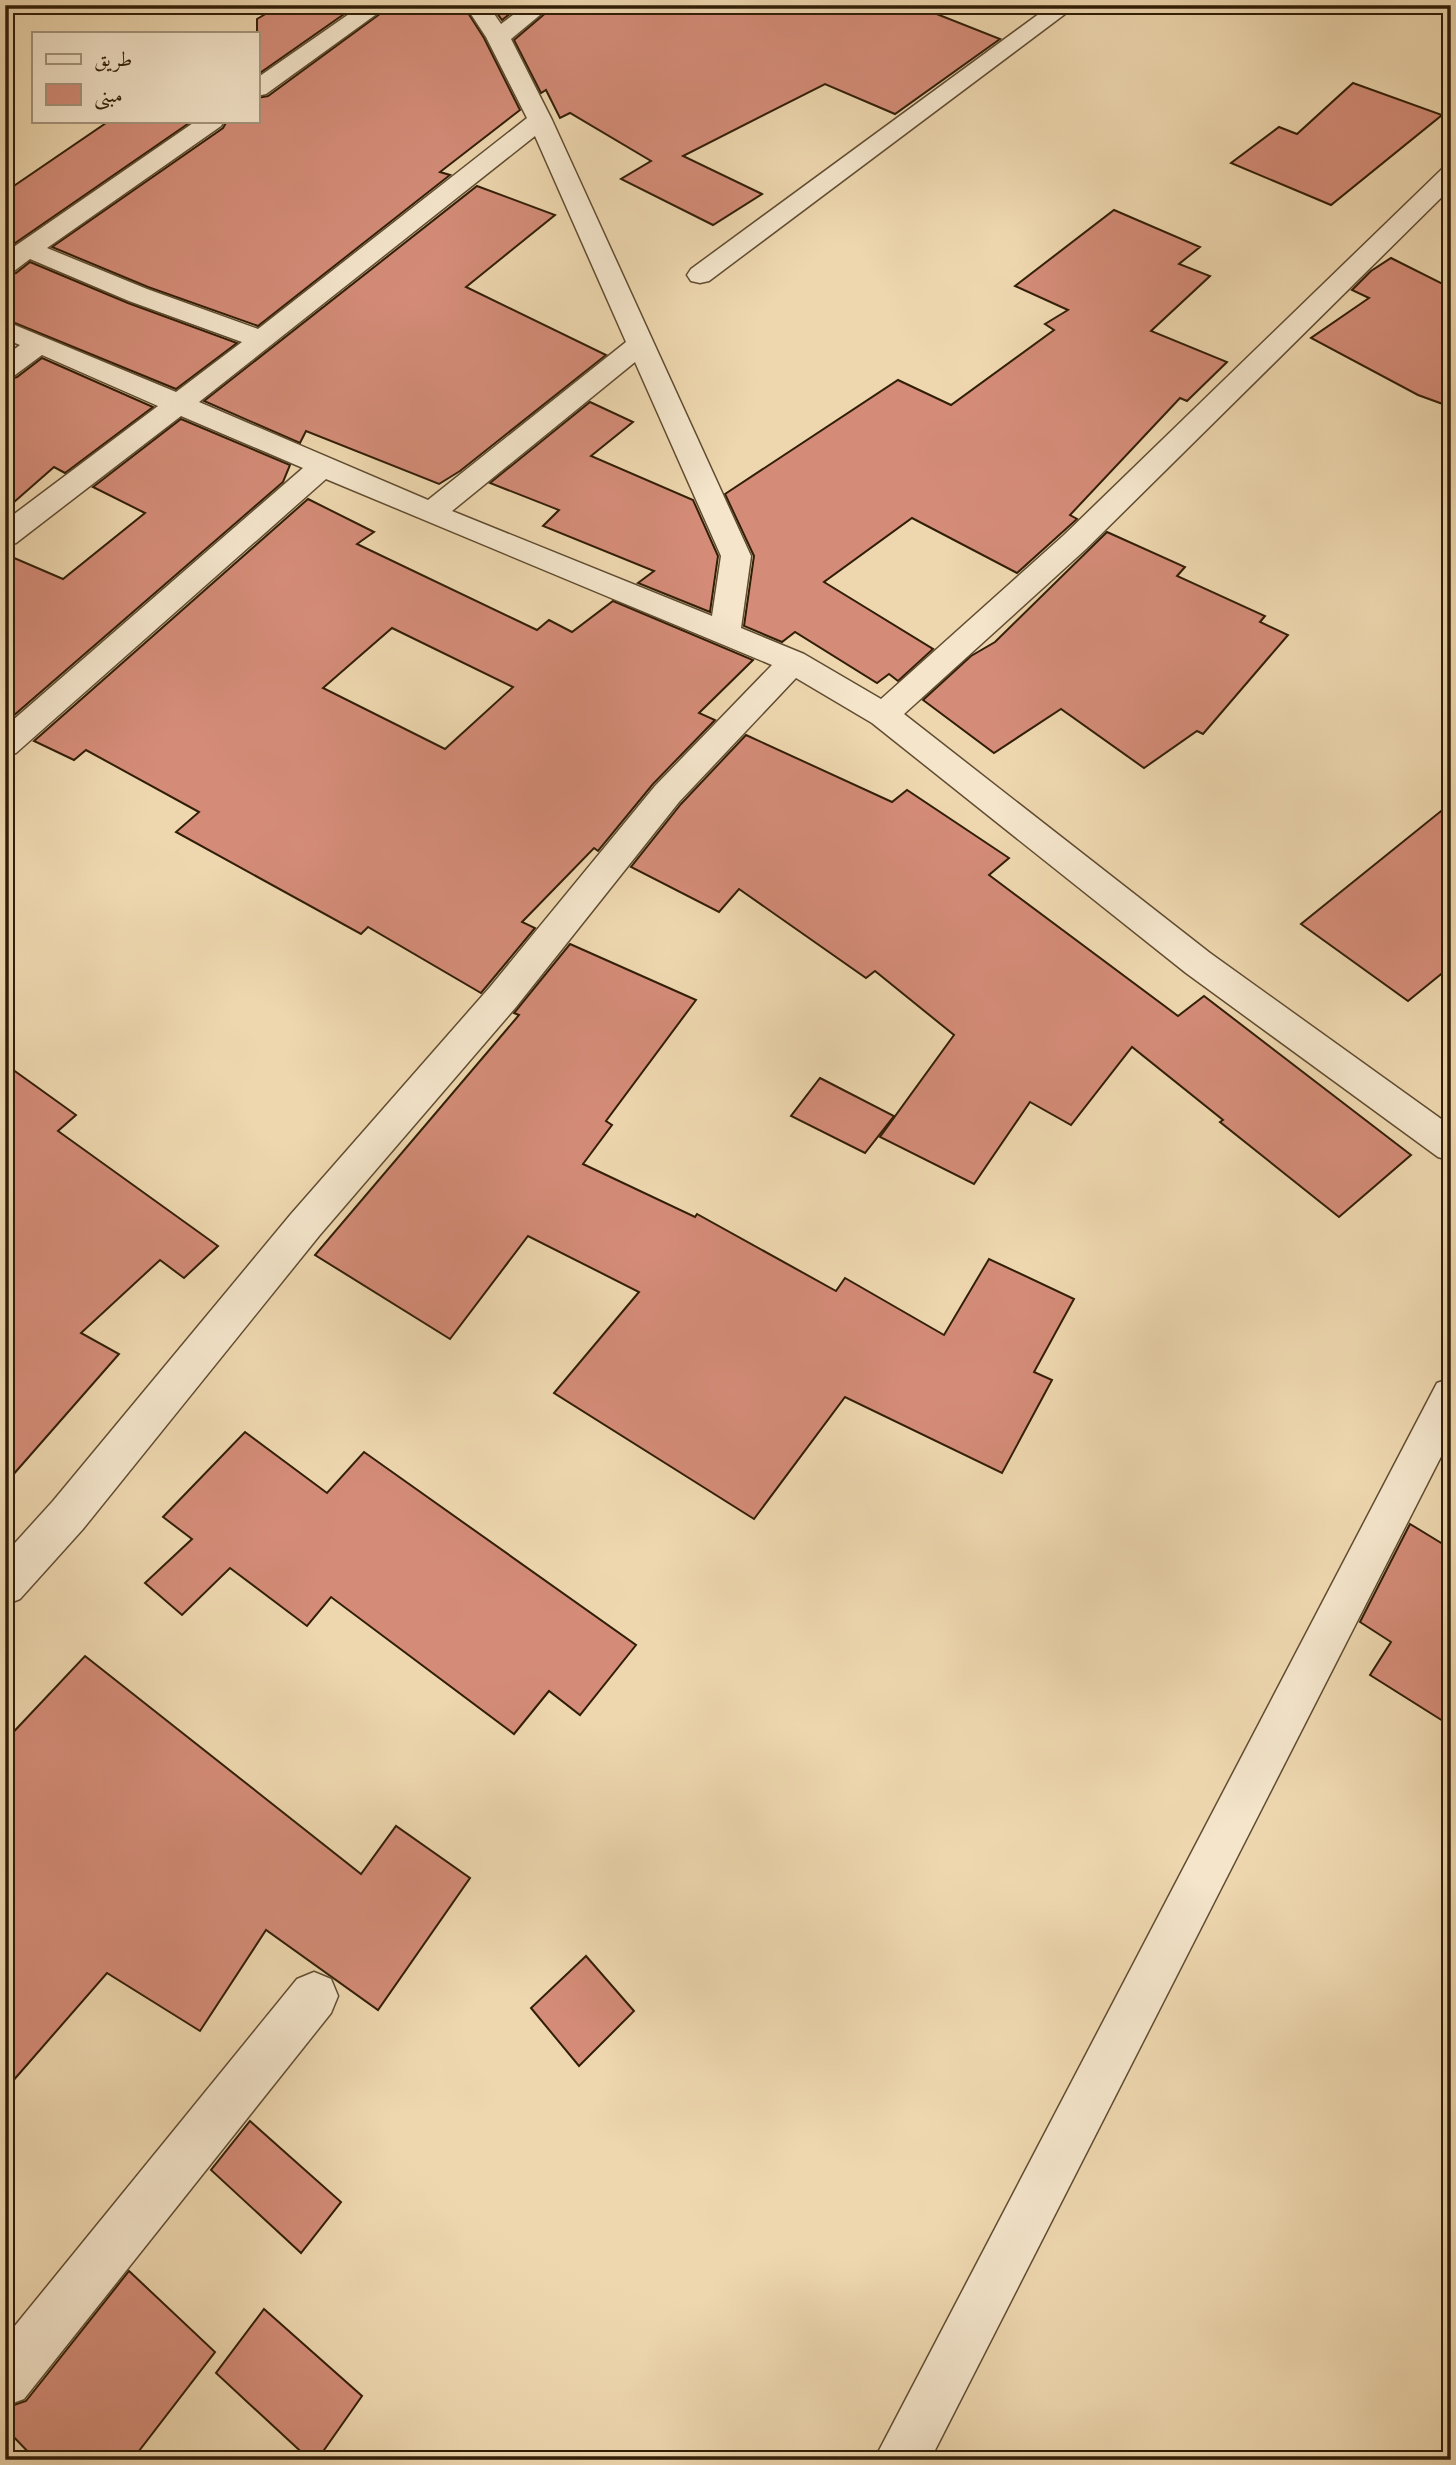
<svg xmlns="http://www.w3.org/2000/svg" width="1456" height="2465" font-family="'IM FELL French Canon',Amiri,serif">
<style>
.building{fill:#d48c78;stroke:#311e07;stroke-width:2;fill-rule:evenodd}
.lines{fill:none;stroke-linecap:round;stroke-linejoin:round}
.minor-casing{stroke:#604c31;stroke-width:3}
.minor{fill:#f4e5cb;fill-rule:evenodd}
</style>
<rect width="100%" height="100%" fill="#eed7af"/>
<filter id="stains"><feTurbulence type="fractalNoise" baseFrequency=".00286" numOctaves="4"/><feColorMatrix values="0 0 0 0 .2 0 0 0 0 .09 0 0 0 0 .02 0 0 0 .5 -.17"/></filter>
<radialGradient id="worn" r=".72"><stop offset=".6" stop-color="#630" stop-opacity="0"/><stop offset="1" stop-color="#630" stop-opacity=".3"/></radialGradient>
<g class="building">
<polygon points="281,5 357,5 257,75 257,19"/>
<polygon points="392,5 463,5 484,38 520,110 440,172 450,175 258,326 148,287 52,247 223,128 227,121 257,121 257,98 268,96"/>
<polygon points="491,5 521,5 502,20"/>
<polygon points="555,5 914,5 1000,39 895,114 825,84 683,156 762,194 713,225 621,179 651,161 570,113 560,118 546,90 541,93 514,40"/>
<polygon points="1353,83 1442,115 1331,205 1231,163 1279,127 1297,134"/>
<polygon points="109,121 192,121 5,250 5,192"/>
<polygon points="477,186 555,215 466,287 606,355 460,471 439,484 306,431 300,443 204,401"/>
<polygon points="1114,210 1200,247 1179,264 1210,276 1151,331 1227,362 1187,401 1180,398 1070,515 1077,519 1017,573 912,518 824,582 933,649 898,681 889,674 877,683 795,632 782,642 744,626 754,556 725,494 898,380 951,405 1054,330 1045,324 1068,310 1015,286"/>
<polygon points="1391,258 1451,288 1451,407 1418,395 1311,338 1369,298 1352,290 1371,271"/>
<polygon points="30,262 128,303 237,343 176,389 5,319 5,275 16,273"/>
<polygon points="42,358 153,407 65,473 54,467 5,510 5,380 17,377"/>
<polygon points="590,402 633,422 591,456 693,500 718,556 710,612 638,583 654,571 543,526 559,510 490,483"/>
<polygon points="181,419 290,465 283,482 5,723 5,554 63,579 145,513 93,487"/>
<path d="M308 499 374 532 357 544 537 630 549 620 572 632 613 601 753 660 699 713 715 720 653 784 598 851 594 848 522 922 535 928 481 993 368 927 361 934 176 832 199 812 86 750 74 760 34 741ZM392 628 513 687 445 749 323 688Z"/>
<polygon points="1107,532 1185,567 1177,576 1265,616 1260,622 1288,635 1203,734 1197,731 1144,768 1061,709 994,753 923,700 971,656 995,642"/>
<polygon points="746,735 892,802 907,790 1009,858 989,875 1178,1016 1204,996 1411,1155 1339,1217 1220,1122 1223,1120 1132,1047 1071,1125 1030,1102 974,1184 880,1137 954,1035 875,971 866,978 739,889 719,912 631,867 681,804"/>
<polygon points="1451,803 1451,966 1408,1001 1301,924"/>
<polygon points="570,944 696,1000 606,1121 612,1125 583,1164 695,1217 697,1214 836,1291 845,1278 944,1335 989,1259 1074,1299 1034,1372 1052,1380 1002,1473 845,1397 754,1519 554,1393 639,1292 528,1236 450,1339 315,1255 519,1015 514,1013"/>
<polygon points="5,1064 76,1115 58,1131 218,1246 184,1278 160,1260 81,1333 119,1354 5,1484"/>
<polygon points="820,1078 894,1116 865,1153 791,1116"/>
<polygon points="245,1432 327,1493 364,1452 636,1645 580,1715 549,1691 514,1734 331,1597 307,1626 230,1568 182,1615 145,1583 192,1539 163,1517"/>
<polygon points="1410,1524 1451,1549 1451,1726 1370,1675 1391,1642 1360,1622"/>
<polygon points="85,1656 361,1874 396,1826 470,1878 378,2010 266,1930 200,2031 107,1973 5,2090 5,1741"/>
<polygon points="586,1956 634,2011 579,2066 531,2008"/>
<polygon points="250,2121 341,2202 301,2253 211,2170"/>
<polygon points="129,2271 215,2352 132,2460 36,2460 5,2428 5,2408 26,2401"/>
<polygon points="264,2309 362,2396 317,2460 310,2460 216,2373"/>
</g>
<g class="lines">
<defs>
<g id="minor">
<polygon points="362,5 389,5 266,94 257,96 257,78"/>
<path d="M465 5H488L501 24 526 5H552L511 39 552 120 751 556 741 628 804 654 881 699 1064 535 1442 169 1451 166V188L1086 549 904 714 1210 953 1451 1126V1161L1438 1157 1186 973 872 723 796 678 679 802 516 1007 319 1236 83 1529 20 1599 5 1605V1554L53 1501 291 1214 490 987 655 786 772 665 326 479 16 753 5 756V727L303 468 181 416 16 543 5 546V521L158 406 42 355 15 375 5 377V356L20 345 5 339V321L176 392 242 342 129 301 30 259 14 271 5 273V253L196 121H224L221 126 47 248 147 289 258 329 527 118 486 37ZM535 136 626 342 428 500 199 402ZM635 362 721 556 712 616 452 511Z"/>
<polygon points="1051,5 1077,5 709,281 700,283 691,281 687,275 691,269"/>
<polygon points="1451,1378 1451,1437 930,2460 874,2460 1437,1383"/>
<polygon points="314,1972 331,1979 338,1996 331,2013 24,2399 5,2406 5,2338 297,1979"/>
</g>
</defs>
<use href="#minor" class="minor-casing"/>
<use href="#minor" class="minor"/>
</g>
<rect width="1456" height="2465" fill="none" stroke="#eed7af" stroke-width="28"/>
<rect x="7" y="7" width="1442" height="2451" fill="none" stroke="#311e07" stroke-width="3.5"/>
<rect x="14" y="14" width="1428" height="2437" fill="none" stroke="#311e07" stroke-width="2"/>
<rect x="32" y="32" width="228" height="91" fill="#f4e5cb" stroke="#a6957d" stroke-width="2"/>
<rect x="46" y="54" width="35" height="10" fill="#f4e5cb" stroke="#a6957d" stroke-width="2"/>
<text x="94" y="66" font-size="21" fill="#311e07">طريق</text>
<rect x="46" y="84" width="35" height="21" fill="#d48c78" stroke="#a6957d" stroke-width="2"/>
<text x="94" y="102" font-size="21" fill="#311e07">مبنى</text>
<rect width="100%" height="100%" filter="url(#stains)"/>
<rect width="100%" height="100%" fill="url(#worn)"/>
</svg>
